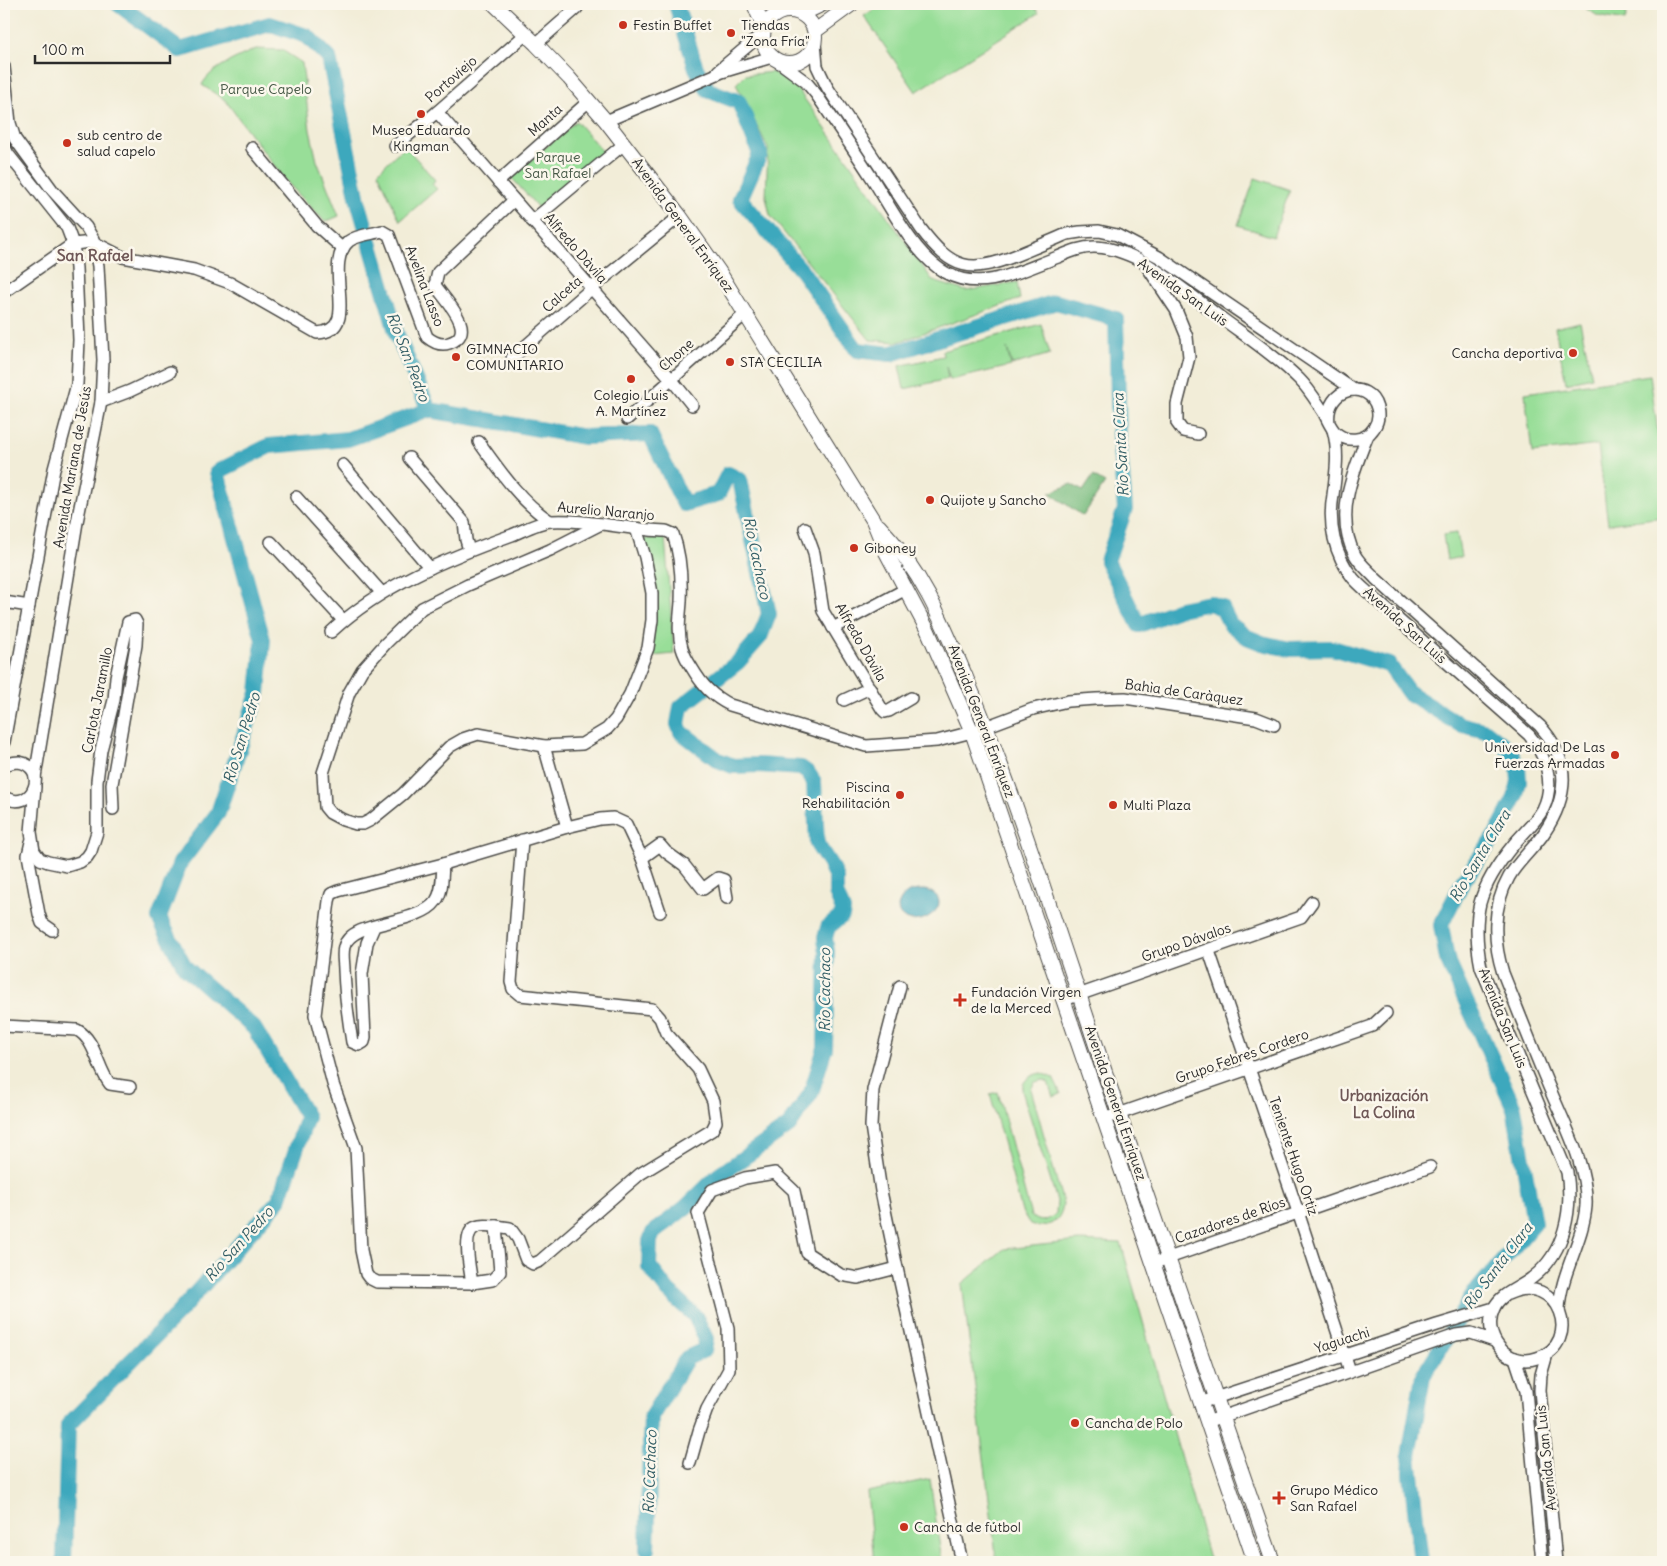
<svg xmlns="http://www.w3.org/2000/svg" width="1667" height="1566" font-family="Delius,sans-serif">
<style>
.green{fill:#98de98;stroke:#628462}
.forest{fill:#7abd80;stroke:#527456}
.water{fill:#3da8bd;stroke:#346a74}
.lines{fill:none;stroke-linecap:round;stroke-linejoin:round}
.stream{stroke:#3da8bd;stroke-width:2.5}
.river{stroke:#3da8bd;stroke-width:16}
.minor-casing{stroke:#494845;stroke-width:14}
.major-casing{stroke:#494845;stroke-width:16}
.minor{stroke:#fff;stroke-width:11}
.major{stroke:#fff;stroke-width:14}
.poi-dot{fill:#c8321e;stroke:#fbf7ec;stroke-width:2}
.labels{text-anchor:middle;stroke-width:5;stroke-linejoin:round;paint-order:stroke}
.poi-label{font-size:14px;fill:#2b2b2b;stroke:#fbf7ec;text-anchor:start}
.street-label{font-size:14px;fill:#2b2b2b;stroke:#fbf7ec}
.park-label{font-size:14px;fill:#465846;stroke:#fbf7ec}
.water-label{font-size:15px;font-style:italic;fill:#325d65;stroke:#fbf7ec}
.neighbourhood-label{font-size:15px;font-weight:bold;fill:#6f5857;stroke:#fbf7ec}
.quarter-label{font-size:16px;font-weight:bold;fill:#6f5857;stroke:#fbf7ec}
</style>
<rect width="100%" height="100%" fill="#fbf7ec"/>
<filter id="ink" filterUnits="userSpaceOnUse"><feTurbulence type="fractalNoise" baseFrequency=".02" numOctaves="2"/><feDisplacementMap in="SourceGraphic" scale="10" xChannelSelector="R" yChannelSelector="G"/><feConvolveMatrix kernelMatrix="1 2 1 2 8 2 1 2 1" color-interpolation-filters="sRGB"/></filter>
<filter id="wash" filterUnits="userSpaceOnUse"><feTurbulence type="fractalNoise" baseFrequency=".0096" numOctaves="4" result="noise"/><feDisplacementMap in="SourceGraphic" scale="20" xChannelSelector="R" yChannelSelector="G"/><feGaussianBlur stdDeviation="1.12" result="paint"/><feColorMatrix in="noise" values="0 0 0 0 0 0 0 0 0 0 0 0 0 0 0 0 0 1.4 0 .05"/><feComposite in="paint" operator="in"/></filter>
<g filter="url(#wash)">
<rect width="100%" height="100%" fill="#f2edd8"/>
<g class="green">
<polygon points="882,4 1032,4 1039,13 916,92 864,16"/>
<polygon points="1582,4 1629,4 1625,21 1598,16 1582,6"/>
<path d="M256 49 282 50 302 63 310 130 317 161 339 216 325 222 285 180 225 100 202 85C210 68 239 57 256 49Z"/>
<polygon points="772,72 794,84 933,281 966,291 1017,282 1020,299 898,342 870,340 770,215 766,197 768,148 736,84 745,75"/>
<polygon points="576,121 605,154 540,210 511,177"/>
<polygon points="406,147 435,180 432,184 437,189 400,221 378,172 395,155"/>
<polygon points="1255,178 1290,190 1273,237 1238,225"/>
<polygon points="1580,322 1592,377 1566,383 1555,328"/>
<polygon points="1041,324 1050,354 1012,365 1007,348 1011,366 950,380 946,367 948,379 904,389 899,366 943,356 942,351"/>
<polygon points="1650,375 1663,470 1663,517 1608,524 1598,445 1532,453 1525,393"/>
<polygon points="1457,533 1461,557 1447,560 1443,535"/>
<polygon points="665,537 674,654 653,656 644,539"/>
<path d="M1041 1073 1053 1078 1061 1094 1053 1097 1048 1082 1044 1080 1035 1082 1031 1089 1063 1203C1062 1222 1047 1230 1030 1224L1022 1212 990 1094 998 1092 1031 1216C1039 1224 1049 1221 1056 1213L1057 1201 1022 1091C1022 1080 1030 1075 1041 1073Z"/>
<polygon points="1079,1241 1121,1243 1210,1562 997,1562 962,1284 1004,1249"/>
<polygon points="930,1479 942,1562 874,1562 867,1492"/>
</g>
<polygon class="forest" points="1093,476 1105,483 1083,516 1050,493 1071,484 1083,491"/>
<path class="water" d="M925 890C957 898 927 928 906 919 892 913 899 897 909 892 914 890 920 890 925 890Z"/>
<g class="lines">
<polyline class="stream" points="646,1562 647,1549"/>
<g class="river">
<polyline points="676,4 696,68 708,90 739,102 760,154 740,199 802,271 857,350 890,354 1056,302 1116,319 1119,437 1125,509 1107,561 1139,625 1180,609 1210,603 1222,608 1230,624 1247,637 1262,643 1289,649 1332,648 1389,665 1409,693 1459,724 1486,731 1510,750 1518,767 1519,781 1515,798 1497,833 1463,881 1441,925 1447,959 1514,1108 1534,1223 1474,1294 1423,1376 1409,1456 1421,1562"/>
<polyline points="429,410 585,437 650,434 684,504 718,494 728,474 740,480 769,614 760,637 738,662 681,707 678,724 681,732 718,760 733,766 759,765 801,768 808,773 814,782 817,844 831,866 836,878 836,893 843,910 842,916 828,927 825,938 827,952 825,1048 811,1093 789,1126 719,1175 686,1207 653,1233 650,1241 649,1266 668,1291 695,1316 706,1339 704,1350 687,1358 651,1417 647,1549"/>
<polyline points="64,1562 68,1425 179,1312 279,1200 307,1117 254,1028 185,967 159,918 180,863 218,813 258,693 263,640 217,472 269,446 348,439 429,410 397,335 358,201 329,58 307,36 270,24 180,50 118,4"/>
</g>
</g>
</g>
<g filter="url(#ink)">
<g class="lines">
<defs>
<g id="minor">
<path d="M815 43 817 66 827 87 921 229C952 270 970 274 1017 255 1034 248 1051 241 1067 234L1080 232 1099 231 1117 235 1159 257 1354 390"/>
<polyline points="536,44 577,8"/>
<path d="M779 62 806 82 816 94C835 122 854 150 872 178 891 208 915 256 946 273 983 293 1022 270 1058 257 1070 252 1081 247 1094 247 1110 247 1128 254 1142 261 1169 277 1195 298 1220 317 1247 337 1276 356 1299 379 1310 390 1316 401 1324 413 1327 419 1330 426 1334 431 1345 443 1365 442 1374 428 1378 422 1379 415 1377 408 1369 378 1324 387 1329 423"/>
<polyline points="4,67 10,123 15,139 53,191 86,227 93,239 98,266 103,360 101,402 77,522 35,777"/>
<polyline points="718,71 763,33"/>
<polyline points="437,112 672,380 692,405"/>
<polyline points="606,121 722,72 772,57"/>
<polyline points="4,146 8,154 67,228 73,244 76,268 79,340 77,384 54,469 4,742"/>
<polyline points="395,146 437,112 526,34"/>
<polyline points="252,148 317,226 343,249"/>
<polyline points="498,182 589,101"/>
<polyline points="532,221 624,144"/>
<path d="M93 242 123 257 194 270 230 283 317 333C364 331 320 265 349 241 357 235 372 234 382 231L389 235 427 337C433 342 441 346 449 343 480 333 444 299 435 285L438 272 514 200"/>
<polyline points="1148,268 1176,310 1187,337 1189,357 1177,404 1177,423 1183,431 1198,434"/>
<polyline points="4,292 73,244 93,242"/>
<polyline points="512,358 592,288 680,216"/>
<polyline points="101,402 130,391 170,372"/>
<polyline points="627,419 745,314"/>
<path d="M1333 430C1339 451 1336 473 1333 495 1328 524 1334 554 1353 578 1359 585 1368 592 1375 599L1529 735C1545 754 1556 783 1543 809 1536 822 1524 832 1514 844 1500 861 1486 881 1480 903 1475 924 1477 947 1481 967L1567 1172C1573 1210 1565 1253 1532 1278 1520 1288 1501 1293 1494 1308 1481 1336 1507 1368 1537 1358 1584 1344 1559 1270 1508 1294"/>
<path d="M1368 435C1353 472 1334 516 1355 555 1360 564 1369 571 1376 579L1540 726C1571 760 1569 796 1544 833 1534 848 1518 861 1509 877 1492 907 1493 942 1503 973 1519 1013 1535 1054 1552 1094 1566 1127 1588 1169 1586 1206 1583 1242 1560 1274 1559 1310"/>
<path d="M479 442C499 470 521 502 550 521"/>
<polyline points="409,458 464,522 466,540 469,550"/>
<polyline points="343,465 430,568"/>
<polyline points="296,497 382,593"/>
<polyline points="601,524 550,550 468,585 422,608 386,643 362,670 349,693 323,773 325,807 330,813 343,820 356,824 363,824 371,820 403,794 449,747 463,739 478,734 544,746 582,744 607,729 616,719 630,694 648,648 652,620 652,593 645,557 636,528"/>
<polyline points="805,528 814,553 823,611 882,709 885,712 889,711 911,698"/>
<polyline points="271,542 343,620"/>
<polyline points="4,602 29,606"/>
<polyline points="833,628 906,589"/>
<path d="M331 632C381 585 448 558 512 535 524 530 539 522 551 521 590 519 628 530 666 531L673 534C681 556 682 579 681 602 680 617 677 632 682 648 684 655 688 662 692 668 702 685 712 696 730 705L866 746 937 741 972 732 1033 709 1068 701 1096 699 1125 698 1256 718 1274 725"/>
<polyline points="844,700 870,688"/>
<polyline points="544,746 567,827"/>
<path d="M4 767C8 763 13 762 19 762 49 767 34 814 4 797"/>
<polyline points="35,787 31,832 34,851 40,859 48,862 67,866 80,862 87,857 91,851 97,832 97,781 101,750 114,700 116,677 128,622 135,620 137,624 136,645 112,784 113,809"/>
<polyline points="522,840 511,982 513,989 520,995 652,1009 660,1018 666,1033 698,1069 713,1101 716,1122 712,1130 640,1174 540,1261 533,1264 526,1260 518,1239 510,1228 496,1226 500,1272 492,1280 472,1283 377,1282 369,1278 366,1274 361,1250 356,1148 333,1084 315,1015 329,901 331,894 338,891 443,864 567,827 600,819 613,818 626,824 642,858 660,912"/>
<polyline points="31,842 28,855 39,914 42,923 52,930"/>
<polyline points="642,858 660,845 666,852 684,865 703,889 718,878 724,880 727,898"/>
<path d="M374 927 367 943 362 974 365 1037 364 1042 359 1045 352 1042C348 1018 345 995 344 970 344 963 342 954 344 947 351 919 418 926 436 901 443 891 442 876 443 864"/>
<polyline points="1209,951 1298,1212 1350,1371"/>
<polyline points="900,986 873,1090 871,1126 881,1191 897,1268 962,1562"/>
<polyline points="1064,1000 1301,917 1312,902"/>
<path d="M4 1026 77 1030C96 1040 97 1068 110 1084L130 1087"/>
<polyline points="1104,1119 1372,1026 1386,1013"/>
<polyline points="1154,1263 1430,1167"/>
<path d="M472 1283C470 1269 461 1232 476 1227 482 1224 490 1226 496 1226"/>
<polyline points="1547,1354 1541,1375 1540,1390 1556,1562"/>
<polyline points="1515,1358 1526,1391 1542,1562"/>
<polyline points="1200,1403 1437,1325 1494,1308"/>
<polyline points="1207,1422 1456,1335 1471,1333 1494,1341"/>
<polyline points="690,1463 699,1431 707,1409 729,1369 728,1328 698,1213 712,1190 745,1178 775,1173 794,1191 807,1253 841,1275 858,1278 897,1268"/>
</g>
<g id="major">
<polyline points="494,4 536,44 569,78 606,121 680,216 718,270 873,520 886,552 928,631 972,732 1255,1562"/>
<polyline points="754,4 764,28"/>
<circle cx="789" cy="37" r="26"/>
<polyline points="802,14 823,4"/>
<polyline points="815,31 852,4"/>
<path d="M879 526C922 571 943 623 967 680 1010 781 1043 887 1078 991 1141 1182 1207 1372 1273 1562"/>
</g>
</defs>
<use href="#minor" class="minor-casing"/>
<use href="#major" class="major-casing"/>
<use href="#minor" class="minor"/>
<use href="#major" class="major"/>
</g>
</g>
<g class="poi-dot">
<circle cx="623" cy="25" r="5"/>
<circle cx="731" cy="33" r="5"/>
<circle cx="421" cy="114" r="5"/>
<circle cx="67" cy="143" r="5"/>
<circle cx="1573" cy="353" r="5"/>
<circle cx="456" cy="357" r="5"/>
<circle cx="730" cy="362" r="5"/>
<circle cx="631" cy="379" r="5"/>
<circle cx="930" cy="500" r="5"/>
<circle cx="854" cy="548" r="5"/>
<circle cx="1615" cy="755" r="5"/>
<circle cx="900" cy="795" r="5"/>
<circle cx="1113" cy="805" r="5"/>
<path d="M957.5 992.5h5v5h5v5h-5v5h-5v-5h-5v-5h5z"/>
<circle cx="1075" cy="1423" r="5"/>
<path d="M1276.5 1490.5h5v5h5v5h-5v5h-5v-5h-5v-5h5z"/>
<circle cx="904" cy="1527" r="5"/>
</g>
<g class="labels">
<g class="poi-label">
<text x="633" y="30">Festin Buffet</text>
<text x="741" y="30">Tiendas<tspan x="741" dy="16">"Zona Fría"</tspan></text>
<text x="421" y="135" text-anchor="middle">Museo Eduardo<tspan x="421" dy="16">Kingman</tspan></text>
<text x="77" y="140">sub centro de<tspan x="77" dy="16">salud capelo</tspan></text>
<text x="466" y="354">GIMNACIO<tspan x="466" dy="16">COMUNITARIO</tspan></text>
<text x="1563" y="358" text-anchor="end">Cancha deportiva</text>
<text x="740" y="367">STA CECILIA</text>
<text x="631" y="400" text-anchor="middle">Colegio Luis<tspan x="631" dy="16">A. Martínez</tspan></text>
<text x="940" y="505">Quijote y Sancho</text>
<text x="864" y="553">Giboney</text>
<text x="1605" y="752" text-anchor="end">Universidad De Las<tspan x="1605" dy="16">Fuerzas Armadas</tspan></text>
<text x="890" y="792" text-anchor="end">Piscina<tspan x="890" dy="16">Rehabilitación</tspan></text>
<text x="1123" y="810">Multi Plaza</text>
<text x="971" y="997">Fundación Virgen<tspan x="971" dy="16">de la Merced</tspan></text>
<text x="1085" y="1428">Cancha de Polo</text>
<text x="1290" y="1495">Grupo Médico<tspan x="1290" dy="16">San Rafael</tspan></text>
<text x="914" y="1532">Cancha de fútbol</text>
</g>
<g class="street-label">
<text transform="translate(451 79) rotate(-41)" y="5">Portoviejo</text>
<text transform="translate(545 120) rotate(-42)" y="5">Manta</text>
<text transform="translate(683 225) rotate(54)" y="5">Avenida General Enríquez</text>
<text transform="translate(576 248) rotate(49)" y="5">Alfredo Dàvila</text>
<text transform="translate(425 286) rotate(69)" y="5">Avelina Lasso</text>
<text transform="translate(1183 292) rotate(35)" y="5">Avenida San Luis</text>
<text transform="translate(562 294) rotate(-41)" y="5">Calceta</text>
<text transform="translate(676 355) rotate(-42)" y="5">Chone</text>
<text transform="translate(72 467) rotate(-80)" y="5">Avenida Mariana de Jesús</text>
<text transform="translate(606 511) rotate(5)" y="5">Aurelio Naranjo</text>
<text transform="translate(1405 625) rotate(42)" y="5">Avenida San Luis</text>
<text transform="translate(861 642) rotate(60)" y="5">Alfredo Dàvila</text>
<text transform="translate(1184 692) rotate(8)" y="5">Bahìa de Caràquez</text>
<text transform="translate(97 700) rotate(-79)" y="5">Carlota Jaramillo</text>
<text transform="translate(982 721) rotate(69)" y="5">Avenida General Enríquez</text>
<text transform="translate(1186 942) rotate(-19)" y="5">Grupo Dávalos</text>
<text transform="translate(1503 1018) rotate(68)" y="5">Avenida San Luis</text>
<text transform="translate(1242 1056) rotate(-19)" y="5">Grupo Febres Cordero</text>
<text transform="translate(1116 1103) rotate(71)" y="5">Avenida General Enríquez</text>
<text transform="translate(1294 1156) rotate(71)" y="5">Teniente Hugo Ortiz</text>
<text transform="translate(1230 1220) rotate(-19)" y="5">Cazadores de Ríos</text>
<text transform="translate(1342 1340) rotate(-18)" y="5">Yaguachi</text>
<text transform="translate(1546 1458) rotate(-96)" y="5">Avenida San Luis</text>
</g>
<g class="park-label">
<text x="266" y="94">Parque Capelo</text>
<text x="558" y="162">Parque<tspan x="558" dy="16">San Rafael</tspan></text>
</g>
<g class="water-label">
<text transform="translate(408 357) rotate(69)" y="5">Río San Pedro</text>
<text transform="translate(1121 445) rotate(-93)" y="5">Río Santa Clara</text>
<text transform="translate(757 558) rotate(78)" y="5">Río Cachaco</text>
<text transform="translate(242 738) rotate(-73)" y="5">Río San Pedro</text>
<text transform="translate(1480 856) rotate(-59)" y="5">Río Santa Clara</text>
<text transform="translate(825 990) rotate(-90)" y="5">Río Cachaco</text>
<text transform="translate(239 1244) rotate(-48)" y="5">Río San Pedro</text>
<text transform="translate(1498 1266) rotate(-53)" y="5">Río Santa Clara</text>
<text transform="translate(650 1472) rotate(-88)" y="5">Río Cachaco</text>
</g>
<g class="neighbourhood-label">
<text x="1384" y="1101">Urbanización<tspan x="1384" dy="17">La Colina</tspan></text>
</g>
<g class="quarter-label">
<text x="95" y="261">San Rafael</text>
</g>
</g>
<rect width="1667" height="1566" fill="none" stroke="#fbf7ec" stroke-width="20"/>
<path d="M35 55v8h135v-8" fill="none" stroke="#2b2b2b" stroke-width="2.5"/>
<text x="42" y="55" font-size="15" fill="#2b2b2b" stroke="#fbf7ec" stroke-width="4" paint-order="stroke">100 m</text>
</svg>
